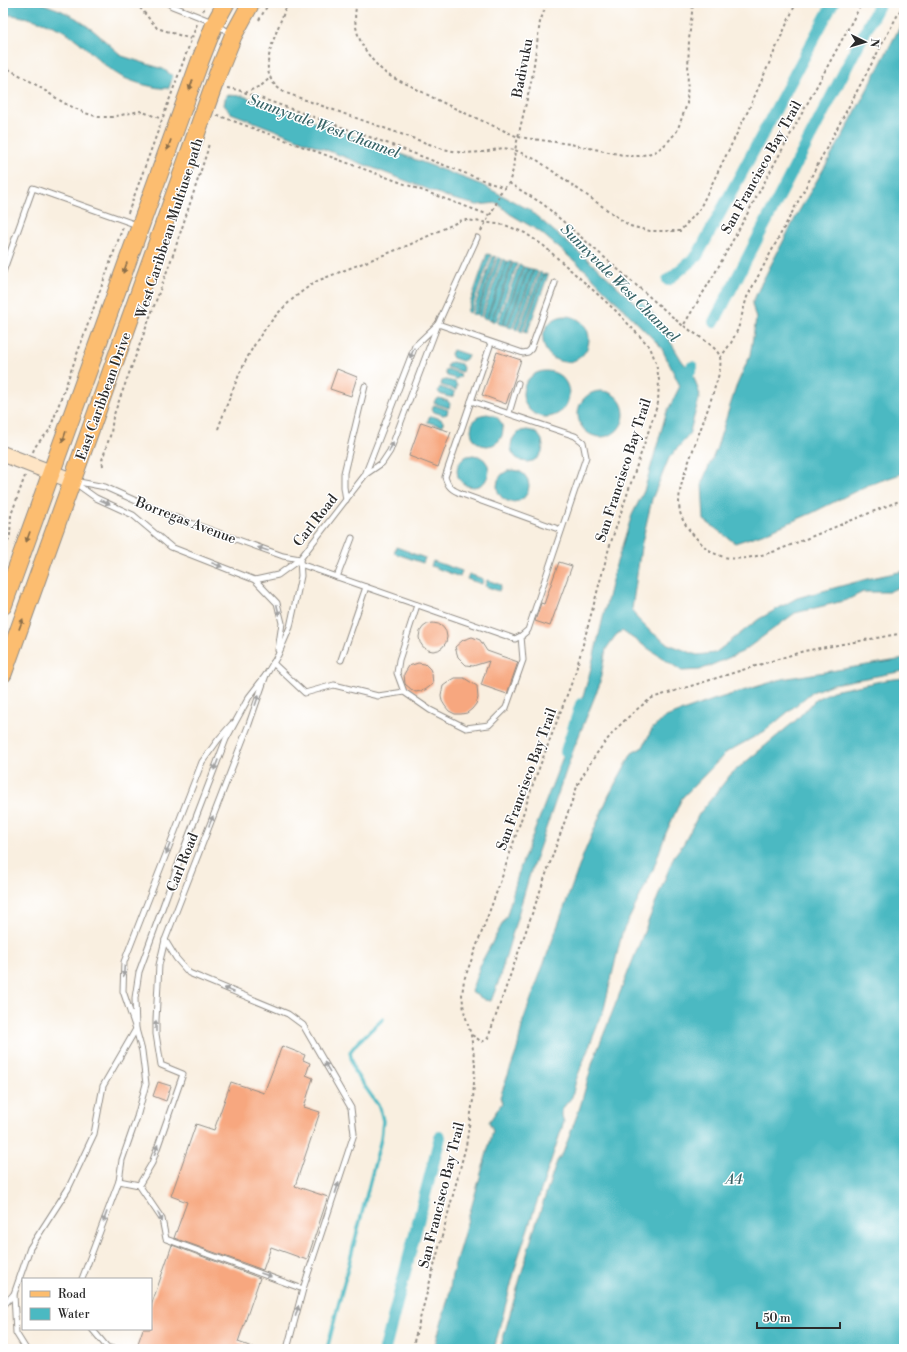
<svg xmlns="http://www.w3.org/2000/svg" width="907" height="1352" font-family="'Libre Bodoni',serif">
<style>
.water{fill:#4bb9c2;stroke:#3b7276}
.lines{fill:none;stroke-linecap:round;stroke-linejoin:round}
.stream{stroke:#4bb9c2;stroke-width:3.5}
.canal{stroke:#4bb9c2;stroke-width:12}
.building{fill:#f7a77f}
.lane-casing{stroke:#928d86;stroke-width:7}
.secondary-casing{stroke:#928d86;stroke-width:17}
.primary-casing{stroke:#928d86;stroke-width:19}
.path{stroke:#928d86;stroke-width:2;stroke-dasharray:3 3;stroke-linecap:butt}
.lane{stroke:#fff;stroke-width:5}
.secondary{stroke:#fee5c5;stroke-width:15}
.primary{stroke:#fcbd6f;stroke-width:17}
.oneway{fill:#896d4a}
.oneway2{fill:#a0a0a0}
.labels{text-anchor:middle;stroke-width:3;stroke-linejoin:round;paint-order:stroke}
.street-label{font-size:14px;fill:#2b2b2b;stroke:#fff}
.water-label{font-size:15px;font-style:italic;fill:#386467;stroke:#fff}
</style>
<rect width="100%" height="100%" fill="#fff"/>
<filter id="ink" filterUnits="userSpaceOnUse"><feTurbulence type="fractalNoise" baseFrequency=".025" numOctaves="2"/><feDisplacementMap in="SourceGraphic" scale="8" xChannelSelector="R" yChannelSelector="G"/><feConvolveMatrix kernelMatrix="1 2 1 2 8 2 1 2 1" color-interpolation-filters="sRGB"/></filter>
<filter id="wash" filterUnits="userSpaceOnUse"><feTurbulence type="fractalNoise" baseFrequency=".012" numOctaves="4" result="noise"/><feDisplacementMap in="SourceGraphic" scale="16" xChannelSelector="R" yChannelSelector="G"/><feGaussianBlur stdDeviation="0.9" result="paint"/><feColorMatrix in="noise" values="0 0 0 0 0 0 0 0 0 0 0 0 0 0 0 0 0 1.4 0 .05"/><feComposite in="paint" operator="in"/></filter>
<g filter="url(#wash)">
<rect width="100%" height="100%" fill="#f9efe0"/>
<g class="water">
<path d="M3 3H41L60 10 76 18 94 31 122 56 163 69 173 76 169 88C160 89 154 87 145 85 137 83 129 80 122 77 100 65 84 42 62 30 43 21 24 16 3 14Z"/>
<polygon points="904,19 904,473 868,485 812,513 762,534 735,543 704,520 702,482 716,450 736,387 750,355 756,319 752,304 762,282 799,211 841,139"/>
<polygon points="226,95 243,96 327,126 482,185 528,209 602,272 635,303 641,301 655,316 682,361 693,374 700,395 689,435 669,458 652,499 641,547 632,609 636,617 650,631 668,644 697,655 715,653 759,619 797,598 867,579 904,571 904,585 888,592 863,592 847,600 795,613 742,652 700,670 682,671 622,631 616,635 606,649 599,686 574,748 529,877 498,983 491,1001 485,1000 471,992 481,963 507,915 519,871 574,728 589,676 615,568 632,515 644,491 666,414 680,386 661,347 585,270 539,231 510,214 497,203 477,205 453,199 231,113 224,105"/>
<polygon points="487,254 491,255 470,313 467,312"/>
<polygon points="493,256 496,257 476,315 472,314"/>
<polygon points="498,257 501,259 480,317 477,315"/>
<polygon points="503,259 507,261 486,319 482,317"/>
<polygon points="508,261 512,262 491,321 487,319"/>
<polygon points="513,263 517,264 496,322 492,321"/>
<polygon points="519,265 523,266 502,325 498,323"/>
<polygon points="524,267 528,268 507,326 503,325"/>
<polygon points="529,268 533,270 512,328 508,327"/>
<polygon points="534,270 538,272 517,330 514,328"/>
<polygon points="540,272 543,274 522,332 519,330"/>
<polygon points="544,274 548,275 527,333 524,332"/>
<circle cx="566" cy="339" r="23"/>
<polygon points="453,350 468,355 466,359 462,361 453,358 451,354"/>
<polygon points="452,362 461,364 463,368 462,372 447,367 448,364"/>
<polygon points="447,369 461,374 460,377 456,379 447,376 445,372"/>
<circle cx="546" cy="394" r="23"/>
<polygon points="446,380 455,382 457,386 456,390 441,385 442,381"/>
<polygon points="440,387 455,392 453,396 449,397 440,394 438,391"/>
<circle cx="601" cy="414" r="23"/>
<polygon points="439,398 448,401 450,404 449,408 434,403 435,400"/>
<polygon points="434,405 448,410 447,414 443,415 434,412 432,409"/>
<circle cx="487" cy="430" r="16"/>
<polygon points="432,416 441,419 444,423 442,426 427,422 429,418"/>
<circle cx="527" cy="446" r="16"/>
<circle cx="473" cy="471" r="16"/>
<circle cx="513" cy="486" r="16"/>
<polygon points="396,547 410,552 410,554 411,553 425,558 423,563 394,553"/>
<polygon points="433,561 462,571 460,577 431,566"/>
<polygon points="469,574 483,579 482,584 467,579"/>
<polygon points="487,580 501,585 499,591 485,586"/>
<polygon points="904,659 904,671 833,684 812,692 765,731 727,752 682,798 666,833 653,870 622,933 604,1009 576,1080 572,1097 562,1109 562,1116 564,1122 518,1258 494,1349 434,1349 449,1295 452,1275 490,1142 493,1130 489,1122 502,1103 500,1097 517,1050 523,1021 584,853 609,795 632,753 643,747 652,729 666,717 713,700 782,679"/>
<polygon points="904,678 904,1349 500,1349 533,1233 557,1161 563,1153 580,1107 593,1061 674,856 684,843 699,814 731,774 795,721 816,699 833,691 886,680"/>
</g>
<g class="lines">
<polyline class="stream" points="327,1349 381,1139 383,1121 380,1108 354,1071 350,1052 357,1043 383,1019"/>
<g class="canal">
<polyline points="668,280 697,256 833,3"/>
<polyline points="714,322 880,3"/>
<polyline points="687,375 692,367"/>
<polyline points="566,751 581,704"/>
<polyline points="385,1349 440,1137"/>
</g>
</g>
<g id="blocks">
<g class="building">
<polygon points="497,352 521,360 506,404 482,395"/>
<polygon points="337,369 357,377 351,396 330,389"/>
<polygon points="421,422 451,432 438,467 409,456"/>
<polygon points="559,562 572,566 550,626 535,621 541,603 544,604"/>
<circle cx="433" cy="637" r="14"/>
<polygon points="472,637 480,640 487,651 518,662 507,694 481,685 489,661 473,666 466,665 458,657 455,647 463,640"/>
<polygon points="418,663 425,664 430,669 432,674 433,684 425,690 416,692 412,690 405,684 404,674 409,666"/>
<polygon points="455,678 464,678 477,686 478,698 476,704 472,709 467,713 461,714 455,714 449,711 445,706 442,701 441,695 443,686 450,681"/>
<polygon points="282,1046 305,1055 303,1060 310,1063 306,1075 313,1078 304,1107 320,1112 295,1186 328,1197 307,1260 271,1247 263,1270 174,1238 187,1202 171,1196 196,1124 214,1130 231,1082 264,1093"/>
<polygon points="158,1082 171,1086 166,1101 153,1096"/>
<polygon points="172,1245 260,1278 238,1342 255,1348 255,1349 136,1349 143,1329 151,1329 151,1306"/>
</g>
</g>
</g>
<g filter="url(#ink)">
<use href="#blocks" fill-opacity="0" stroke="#928d86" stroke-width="1"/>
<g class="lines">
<defs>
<g id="lane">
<polyline points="168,3 172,6 215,23 231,34"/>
<polyline points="3,272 33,188 137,225"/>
<polyline points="438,324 523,353 528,352 531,349 555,283"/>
<path d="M491 343 445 477C448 487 452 490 462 494L561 530"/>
<polyline points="509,413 518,383"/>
<polyline points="366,474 382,463 390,451 438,324 477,238"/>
<polyline points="74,481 105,487 163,513 283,556 300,559"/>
<polyline points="75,483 96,498 133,515 171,547 255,580 277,603 282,623 278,650"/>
<polyline points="346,500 344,487 344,473 365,386"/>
<polyline points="300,564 515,639 521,636 528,630 586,457 583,442 575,436 471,401"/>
<polyline points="337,577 352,538"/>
<polyline points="255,580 278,575 300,559"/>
<polyline points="341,660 366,587"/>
<polyline points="273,663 305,693 334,685 378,696 404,692 430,710 466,728 489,725 506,708 523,660 521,636"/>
<polyline points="266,675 278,655 290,627 301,576 300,559 365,475 415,346 438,324"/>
<polyline points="404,692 397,673 399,660 417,605"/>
<polyline points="165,940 176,958 189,973 288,1014 303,1025 351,1108 354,1134 303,1289 287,1349"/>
<polyline points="119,1181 139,1185 162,1219 166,1239 303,1289"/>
<polyline points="82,1279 119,1181 122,1160 137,1117 146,1084 142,1051 136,1029 135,998 139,972 183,851 226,739 249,697 266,675 249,724 165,940 159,965 156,1020 156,1034 161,1065 183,1074 152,1163 139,1185"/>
<polyline points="3,1306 14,1294"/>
<polyline points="92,1329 107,1347 114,1349"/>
<polyline points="26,1349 16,1333 14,1294 30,1248 68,1189 94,1134 103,1086 136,1029 123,991 124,962 202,762 218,740 232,724"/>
</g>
<polyline id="secondary" points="3,454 73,481"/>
<g id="primary">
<polyline points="3,606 200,61 215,23 226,3"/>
<polyline points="3,674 218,73 233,36 251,3"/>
</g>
</defs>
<use href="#lane" class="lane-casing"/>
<use href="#secondary" class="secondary-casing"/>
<use href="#primary" class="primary-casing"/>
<g class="path">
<polyline points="136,3 157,28 191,39"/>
<path d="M288 3C282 18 266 53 268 69 269 80 276 88 286 93L443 149 463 153 483 152 503 148 515 150 518 137 570 144 628 156H639L655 152 667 143 677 131 687 104 689 40 693 3"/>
<path d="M357 3C350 30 364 53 383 71 391 78 403 82 413 87 447 106 483 121 518 137L532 78 540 22 547 3"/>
<polyline points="203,11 207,3"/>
<polyline points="259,20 269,3"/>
<polyline points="3,66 30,81 64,103 85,113 99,117 112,117 140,111 162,119"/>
<polyline points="227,88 238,90 392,145 493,184 506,188"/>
<polyline points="245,93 262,85 271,77"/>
<polyline points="217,115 489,215"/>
<polyline points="509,183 543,204 683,326 715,273 862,3"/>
<polyline points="128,213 197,24"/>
<polyline points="481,231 496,204 500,193 509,183 513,170 515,150 537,160 630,226 650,231 680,231 699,210 748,111 796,3"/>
<path d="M684 326C693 333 717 346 720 357 722 368 717 380 714 390 708 410 700 430 693 450 686 470 676 492 680 512 683 524 692 534 700 542 722 566 748 559 776 551L904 499"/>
<polyline points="720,358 731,343 738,329 747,297 904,3"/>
<path d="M218 429C241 366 258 319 317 281L409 245 462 220H466L505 225 525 233 544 246 615 310 650 347 656 363 659 380 658 403 609 548 575 674 533 784 500 883 464 980 462 995 464 1011 471 1035 475 1064 473 1100 466 1146 412 1349"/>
<path d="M33 452C36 442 45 437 50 429L123 227"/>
<polyline points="103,466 102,460 111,433 113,417 174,252 207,152 209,143"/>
<polyline points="3,559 10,535 11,515 25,476"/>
<path d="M472 1035 482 1042 488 1038 578 784C597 749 620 720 652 698L804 651 904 633"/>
</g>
<use href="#lane" class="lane"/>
<use href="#secondary" class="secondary"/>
<use href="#primary" class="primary"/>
</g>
<defs><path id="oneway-solid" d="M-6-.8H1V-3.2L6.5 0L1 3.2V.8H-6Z"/></defs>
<g class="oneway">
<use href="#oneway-solid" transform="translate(191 85) rotate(110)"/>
<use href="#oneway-solid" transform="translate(169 145) rotate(110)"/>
<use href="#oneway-solid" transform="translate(125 268) rotate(110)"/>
<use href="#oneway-solid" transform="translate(64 437) rotate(109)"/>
<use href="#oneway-solid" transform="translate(28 537) rotate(110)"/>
<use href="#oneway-solid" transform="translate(21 624) rotate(-70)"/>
</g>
<g class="oneway2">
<use href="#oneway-solid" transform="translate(412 353) rotate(112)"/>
<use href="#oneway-solid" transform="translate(391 447) rotate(-67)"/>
<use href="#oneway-solid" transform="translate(105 502) rotate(23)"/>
<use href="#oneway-solid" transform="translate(263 549) rotate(-161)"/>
<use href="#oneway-solid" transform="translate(217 565) rotate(21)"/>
<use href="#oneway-solid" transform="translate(278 610) rotate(77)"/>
<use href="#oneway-solid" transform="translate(257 700) rotate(-71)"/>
<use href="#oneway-solid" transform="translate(216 765) rotate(111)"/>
<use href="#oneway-solid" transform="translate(211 821) rotate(-68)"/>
<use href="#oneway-solid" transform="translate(168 849) rotate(111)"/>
<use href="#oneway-solid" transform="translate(124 971) rotate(94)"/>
<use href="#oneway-solid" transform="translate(229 990) rotate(-158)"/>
<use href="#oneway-solid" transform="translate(156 1026) rotate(-90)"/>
<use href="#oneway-solid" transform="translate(327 1067) rotate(-120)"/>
<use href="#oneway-solid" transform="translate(156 1150) rotate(-71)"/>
<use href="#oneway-solid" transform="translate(337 1188) rotate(-72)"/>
<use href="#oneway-solid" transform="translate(105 1217) rotate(110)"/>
<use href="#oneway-solid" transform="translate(160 1217) rotate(64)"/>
<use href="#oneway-solid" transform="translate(266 1275) rotate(20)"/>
<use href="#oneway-solid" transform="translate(297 1311) rotate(-74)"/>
</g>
</g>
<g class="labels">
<g class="street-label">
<text transform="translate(522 68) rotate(-79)" y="5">Badivuku</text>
<text transform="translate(761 167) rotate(-61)" y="5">San Francisco Bay Trail</text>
<text transform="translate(169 228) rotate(-72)" y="5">West Caribbean Multiuse path</text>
<text transform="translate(103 396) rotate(-70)" y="5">East Caribbean Drive</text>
<text transform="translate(623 470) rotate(-72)" y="5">San Francisco Bay Trail</text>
<text transform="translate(186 520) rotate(21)" y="5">Borregas Avenue</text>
<text transform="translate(315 520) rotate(-52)" y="5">Carl Road</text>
<text transform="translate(526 779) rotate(-70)" y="5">San Francisco Bay Trail</text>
<text transform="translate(182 862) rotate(-68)" y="5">Carl Road</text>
<text transform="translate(441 1195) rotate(-76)" y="5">San Francisco Bay Trail</text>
</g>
<g class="water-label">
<text transform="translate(324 126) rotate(20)" y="5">Sunnyvale West Channel</text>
<text transform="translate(620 283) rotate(45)" y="5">Sunnyvale West Channel</text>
<text x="734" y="1184">A4</text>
</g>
</g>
<rect width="907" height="1352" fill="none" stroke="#fff" stroke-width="16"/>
<rect x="22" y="1278" width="130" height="52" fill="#ffffff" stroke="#aaaaaa"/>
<rect x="30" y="1291" width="20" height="6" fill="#fcbd6f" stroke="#aaaaaa"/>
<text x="58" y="1298" font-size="12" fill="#2b2b2b">Road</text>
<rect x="30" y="1308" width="20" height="12" fill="#4bb9c2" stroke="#aaaaaa"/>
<text x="58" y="1318" font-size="12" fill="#2b2b2b">Water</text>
<g transform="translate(865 42) rotate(95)" stroke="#ffffff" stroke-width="3" paint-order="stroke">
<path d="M0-3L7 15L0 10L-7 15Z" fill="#2b2b2b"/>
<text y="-6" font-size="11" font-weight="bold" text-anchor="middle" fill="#2b2b2b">N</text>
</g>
<path d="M757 1322v6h83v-6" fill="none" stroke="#2b2b2b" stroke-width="2"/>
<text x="763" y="1322" font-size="12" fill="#2b2b2b" stroke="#ffffff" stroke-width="3" paint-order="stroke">50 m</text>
</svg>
